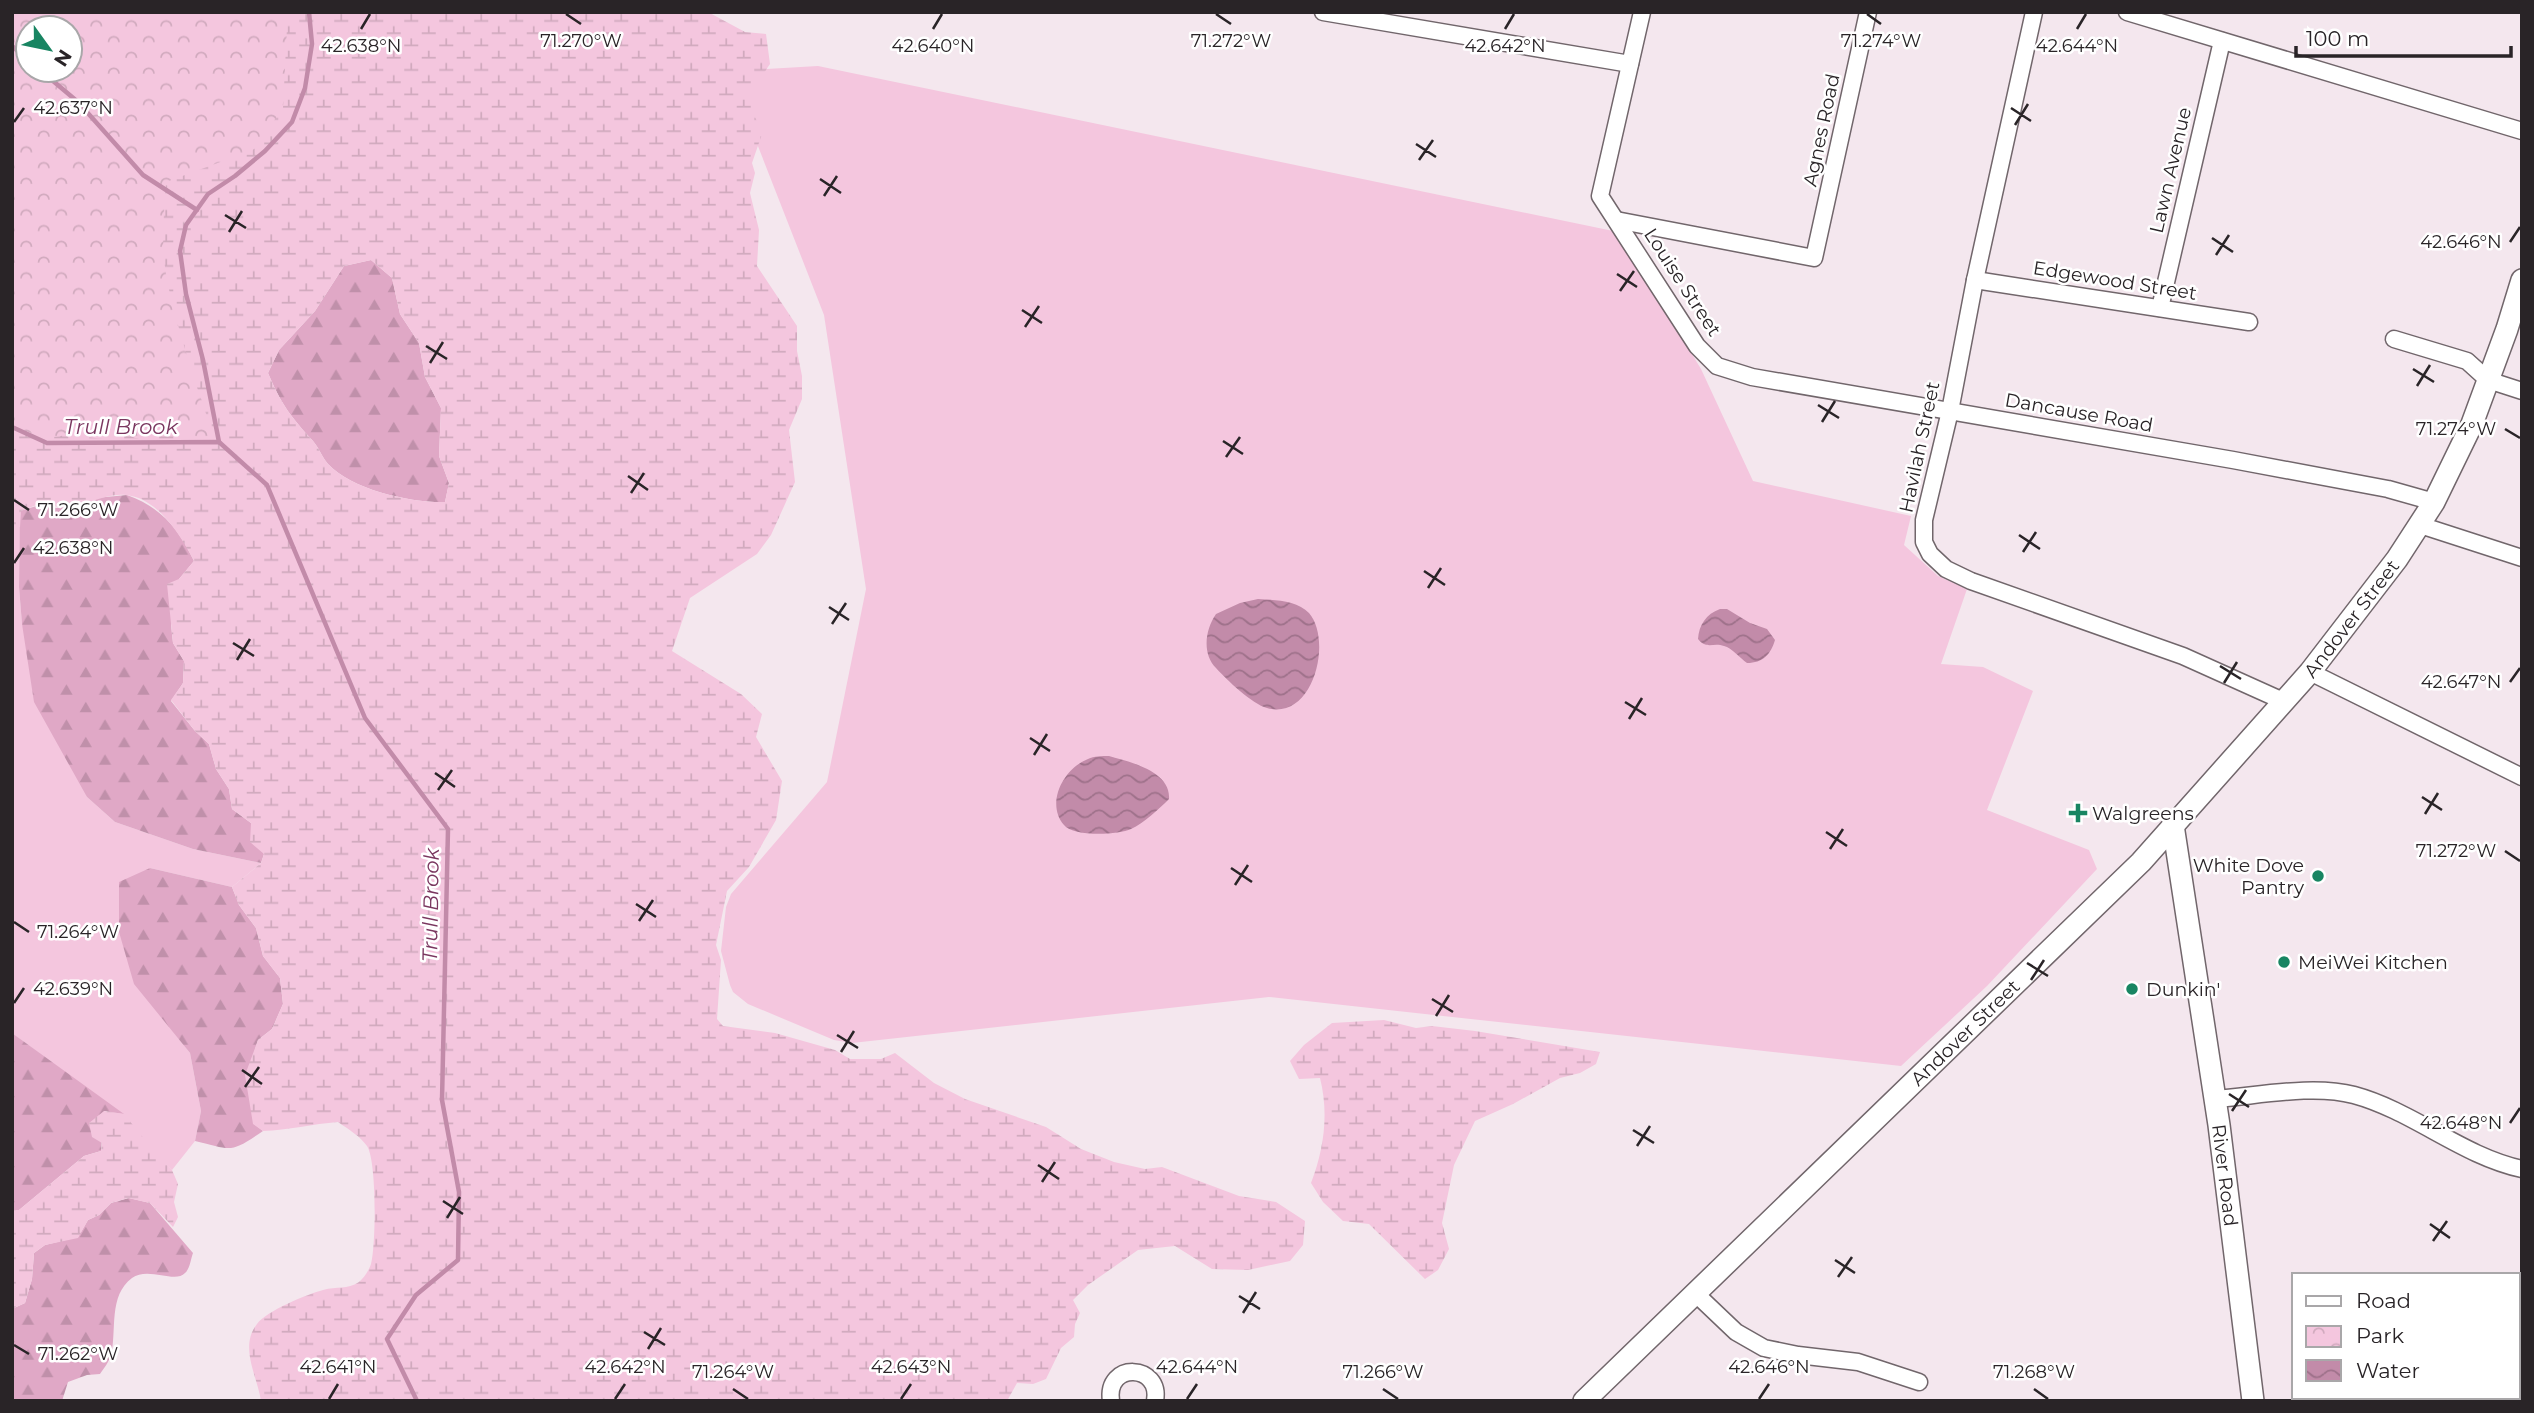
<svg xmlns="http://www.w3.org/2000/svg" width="2534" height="1413" font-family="Montserrat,sans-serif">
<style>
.green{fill:#f4c6de}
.forest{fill:url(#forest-firs)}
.wetland{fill:url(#wetland-marsh);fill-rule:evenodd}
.cemetery{fill:url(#cemetery-stones)}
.park{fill:url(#park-crowns);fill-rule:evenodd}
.water{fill:url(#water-waves)}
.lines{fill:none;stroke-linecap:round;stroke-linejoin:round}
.stream{stroke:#c28ba9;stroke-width:4.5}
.street-casing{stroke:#71666b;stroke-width:19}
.secondary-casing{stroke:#71666b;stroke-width:24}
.street{stroke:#fff;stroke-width:16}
.secondary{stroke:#fff;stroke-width:21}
.ticks{fill:none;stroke:#292427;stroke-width:2.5}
.poi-dot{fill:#188562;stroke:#fff;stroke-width:2.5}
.labels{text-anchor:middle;stroke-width:5;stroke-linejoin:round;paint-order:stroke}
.street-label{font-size:19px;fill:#292427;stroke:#fff}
.poi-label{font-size:19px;fill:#292427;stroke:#fff;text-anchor:start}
.water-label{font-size:21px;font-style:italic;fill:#7a365f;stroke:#fff}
.ticks-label{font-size:18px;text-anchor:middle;fill:#292427;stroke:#fff;stroke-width:5;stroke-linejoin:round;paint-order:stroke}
</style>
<defs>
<pattern id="forest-firs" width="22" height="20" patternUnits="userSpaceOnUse" patternTransform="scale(1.75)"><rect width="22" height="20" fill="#e0a8c6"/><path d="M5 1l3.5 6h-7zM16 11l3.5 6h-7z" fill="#c090aa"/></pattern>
<pattern id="wetland-marsh" width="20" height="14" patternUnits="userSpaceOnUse" patternTransform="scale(1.75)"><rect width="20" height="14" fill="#f4c6de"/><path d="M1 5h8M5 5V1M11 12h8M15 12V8" fill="none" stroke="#d1aabe"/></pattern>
<pattern id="cemetery-stones" width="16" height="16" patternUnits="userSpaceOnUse" patternTransform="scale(1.75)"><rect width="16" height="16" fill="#f4c6de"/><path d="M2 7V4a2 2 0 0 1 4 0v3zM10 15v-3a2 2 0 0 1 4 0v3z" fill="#d1aabe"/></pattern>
<pattern id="park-crowns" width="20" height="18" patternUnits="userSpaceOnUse" patternTransform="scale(1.75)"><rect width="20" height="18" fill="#f4c6de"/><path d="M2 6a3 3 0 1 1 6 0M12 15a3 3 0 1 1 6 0" fill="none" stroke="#d1aabe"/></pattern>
<pattern id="water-waves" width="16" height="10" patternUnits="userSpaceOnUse" patternTransform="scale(1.75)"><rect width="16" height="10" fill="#c28ba9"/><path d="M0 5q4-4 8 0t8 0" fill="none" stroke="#9e718a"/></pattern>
</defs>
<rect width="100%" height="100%" fill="#f4e7ee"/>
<g class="green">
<polygon points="818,66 1618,232 1701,369 1753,481 1911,516 1904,545 1938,576 1967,589 1941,664 1983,667 2033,691 1987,810 2089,850 2097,869 1987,986 1901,1066 1269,997 852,1043 834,1040 748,1004 733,992 730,985 721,951 726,907 731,894 827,782 866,589 824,315 738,95 749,70"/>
<polygon points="12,527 20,527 19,587 22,624 87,797 115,822 193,849 261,863 232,887 150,868 169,1026 190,1053 201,1111 195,1141 172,1170 66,1073 12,1033"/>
</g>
<g class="forest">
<path d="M371 260 392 278 400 314 419 343 425 377 441 408 439 456 449 483 445 502C412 503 352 490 328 464 322 457 319 448 313 441 291 417 281 404 268 373L279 350 315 311 344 266Z"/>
<path d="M127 495C162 508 178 528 194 561L179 579 171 625 173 643 184 661 183 683 171 701 195 731 209 744 216 769 229 789 232 809 251 823 264 854 261 863 193 849 115 822 87 797 34 702 22 624 19 587 20 511 43 504 56 508 73 507 95 498Z"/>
<path d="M150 868 232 887 239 905 256 928 263 956 280 978 283 1004 272 1029 258 1040 253 1056V1123L263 1131C229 1154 233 1150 195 1141L201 1111 190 1053 134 984 119 932V882Z"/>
<polygon points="12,1033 124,1114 104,1111 101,1151 84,1156 19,1210 12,1210"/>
<path d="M129 1198 150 1203 193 1253C191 1258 190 1269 185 1273 175 1284 148 1266 132 1278 108 1296 117 1330 111 1355 109 1362 104 1368 100 1374L87 1375 68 1382 62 1401H14L12 1398V1309L25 1303 32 1279 34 1253 45 1245 78 1237 88 1220 99 1215 111 1203Z"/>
</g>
<g class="wetland">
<path d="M269 12H708L745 32 766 34 770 64C749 95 747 99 762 134L752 163 755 173 750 193 759 230 757 266 797 326V351L802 376V399L789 430 795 482 771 535 757 554 690 598 672 651 741 694 762 714 756 737 782 781 776 820 749 867 727 891 716 945 721 960 717 1019 723 1026 775 1033 835 1050 850 1059H881L895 1053 934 1083 965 1099 1046 1127 1081 1149 1114 1162 1145 1169 1162 1167 1239 1196 1276 1202 1305 1221 1303 1245 1290 1261 1248 1270 1212 1269 1175 1246 1138 1250 1088 1285 1073 1300 1080 1313 1075 1324 1074 1337 1061 1348 1046 1379 1033 1384 1017 1383 1007 1401H261C257 1375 239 1347 257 1324 266 1311 308 1294 323 1290 337 1286 347 1290 359 1282 364 1278 369 1270 371 1264 376 1246 377 1161 367 1146 360 1136 348 1129 338 1122 313 1124 288 1130 263 1131L253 1124 245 1075 258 1040 272 1029 283 1004 280 978 263 956 256 928 239 905 232 887 261 863 264 854 250 842 251 823 232 809 229 789 216 769 209 744 195 731 171 700 183 683 184 661 173 643 167 584 179 579 194 561C181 536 158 498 126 495 107 493 91 503 73 507 62 510 52 504 41 504 35 505 27 509 21 511L20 527H12V16ZM28 28H70V70H28ZM371 260 392 278 400 314 419 343 425 377 441 408 439 456 449 483 445 502C412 503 352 490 328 464 322 457 319 448 313 441 291 417 281 404 268 373L279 350 315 311 344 266Z"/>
<path d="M1384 1020 1416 1028 1432 1026 1475 1031 1600 1052 1596 1064 1580 1073 1560 1078 1513 1104 1475 1121 1454 1165 1442 1223 1449 1249 1438 1270 1425 1279 1369 1224 1343 1221 1323 1202 1311 1183C1324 1149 1329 1114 1320 1078L1299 1079 1290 1061 1304 1045 1332 1023Z"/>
<polygon points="104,1111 124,1114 153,1150 172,1170 178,1184 174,1202 178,1217 173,1227 150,1203 128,1198 111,1203 99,1215 88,1220 78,1238 45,1245 34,1253 32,1279 25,1303 12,1309 12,1210 19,1210 84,1156 101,1151 102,1143 92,1137 89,1123"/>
</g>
<polygon class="cemetery" points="2365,1397 2453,1397 2459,1401 2355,1401"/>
<path class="park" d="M12 12H279L287 27 283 108 253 150 166 182C164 212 161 245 166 274 171 304 181 334 189 363 196 390 213 419 210 447L197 449 170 428 152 440 135 438 120 431 104 439 68 435 45 438 12 426ZM28 28H70V70H28Z"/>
<g class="water">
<path d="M1258 599C1274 600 1297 600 1309 613 1333 641 1313 721 1267 708 1252 704 1227 680 1216 668 1202 654 1205 630 1216 614L1240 603Z"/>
<path d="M1720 609H1727L1750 623 1767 629 1775 640C1771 654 1763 663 1747 663 1740 658 1732 648 1724 646 1713 642 1707 650 1698 639 1699 625 1706 614 1720 609Z"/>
<path d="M1109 756C1130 762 1171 771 1169 799 1159 809 1144 823 1131 829 1118 835 1073 837 1064 825 1045 803 1064 768 1088 759 1094 756 1102 756 1109 756Z"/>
</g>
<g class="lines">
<g class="stream">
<polyline points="12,46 28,60"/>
<polyline points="40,70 78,102 143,175 197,210"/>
<polyline points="12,427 47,443 219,442 267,485 365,718 448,829 442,1100 459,1192 458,1260 416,1295 387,1339 417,1401"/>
<polyline points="219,442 203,360 186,294 180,251 186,225 208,194 235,176 265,151 292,122 305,88 312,44 309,12"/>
</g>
<defs>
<g id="street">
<polyline points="1323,12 1630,64"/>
<polyline points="1642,12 1600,196 1697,346 1717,366 1752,377 2233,460 2388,489 2434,502"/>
<polyline points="2034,12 1975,280 1950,411 1924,520 1924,542 1930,554 1946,569 1971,581 2183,656 2283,701"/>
<polyline points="2127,12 2522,131"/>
<polyline points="1616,220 1814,258 1868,12"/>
<polyline points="1975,280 2249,322"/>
<polyline points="2160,308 2222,41"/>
<polyline points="2394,339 2467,361 2488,380 2522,391"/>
<polyline points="2420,525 2522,558"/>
<polyline points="2310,672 2522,777"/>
<path d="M2215 1099C2257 1096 2313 1084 2354 1095 2413 1111 2462 1156 2522 1169"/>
<polyline points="1695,1293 1736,1332 1764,1348 1798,1355 1858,1362 1919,1382"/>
<path d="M1111 1401C1105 1361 1162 1364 1155 1401"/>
</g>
<g id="secondary">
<path id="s1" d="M2173 825 2219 1125 2253 1401"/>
<path id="s2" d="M1584 1401 2141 862 2310 672 2397 559 2434 502 2472 424 2507 329 2522 280"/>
</g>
</defs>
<use href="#street" class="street-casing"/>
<use href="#secondary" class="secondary-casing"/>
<use href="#street" class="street"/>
<use href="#secondary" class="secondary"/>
</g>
<path class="ticks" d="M566 14 581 24M1216 14 1231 24M1867 14 1881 24M361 29 370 14M933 29 942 14M1505 29 1514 14M2077 29 2086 14M2011 108 2031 121M14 122 24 108M2015 125 2028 104M1416 144 1436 157M1419 160 1433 140M820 179 841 193M824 196 837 176M225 215 246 228M229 232 242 211M2212 238 2233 252M2510 242 2520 227M2216 255 2229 235M1617 274 1637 287M1620 291 1634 271M1022 310 1042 323M1025 327 1039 306M426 346 447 359M430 363 443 342M2413 369 2434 382M2417 386 2430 365M1818 405 1839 418M1822 422 1835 401M2505 429 2520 438M1223 441 1243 454M1226 457 1240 437M628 476 648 490M631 493 644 473M14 500 29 510M2019 535 2040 549M2023 552 2036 532M14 563 24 548M1424 571 1445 585M1428 588 1441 568M829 607 849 620M832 624 846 603M233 643 254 656M237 660 250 639M2220 666 2241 679M2510 682 2520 668M2224 683 2237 662M1625 702 1646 715M1629 719 1642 698M1030 738 1050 751M1034 755 1047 734M435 773 455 787M438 790 452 770M2422 797 2442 810M2425 814 2438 793M1826 832 1847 846M1830 849 1843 829M2505 851 2520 861M1231 868 1252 882M1235 885 1248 865M636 904 656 917M639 921 653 900M14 922 29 932M2027 963 2048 976M2031 980 2044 960M1432 999 1453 1012M14 1003 24 988M1436 1016 1449 995M837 1035 858 1048M841 1052 854 1031M242 1070 262 1084M245 1087 259 1067M2229 1094 2249 1107M2232 1111 2246 1090M2510 1123 2520 1108M1633 1130 1654 1143M1637 1146 1650 1126M1038 1165 1059 1179M1042 1182 1055 1162M443 1201 463 1214M447 1218 460 1197M2430 1224 2450 1238M2433 1241 2447 1221M1835 1260 1855 1273M1838 1277 1852 1257M1239 1296 1260 1309M1243 1313 1256 1292M644 1332 665 1345M14 1345 29 1354M648 1349 661 1328M733 1389 748 1399M1383 1389 1398 1399M2034 1389 2048 1399M329 1399 338 1384M615 1399 625 1384M901 1399 911 1384M1187 1399 1197 1384M1759 1399 1769 1384"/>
<g class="poi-dot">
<path d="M2074.5 802.5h7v7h7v7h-7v7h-7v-7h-7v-7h7z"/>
<circle cx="2318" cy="876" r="7"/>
<circle cx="2284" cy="962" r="7"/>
<circle cx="2132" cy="989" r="7"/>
</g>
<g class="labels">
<g class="street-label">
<text transform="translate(1821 130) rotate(-78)" y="7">Agnes Road</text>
<text transform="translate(2170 170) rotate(-77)" y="7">Lawn Avenue</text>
<text transform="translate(2115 280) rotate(9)" y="7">Edgewood Street</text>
<text transform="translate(1683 282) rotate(57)" y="7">Louise Street</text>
<text transform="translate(2079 412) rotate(10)" y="7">Dancause Road</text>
<text transform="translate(1919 447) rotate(-78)" y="7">Havilah Street</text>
<text dy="7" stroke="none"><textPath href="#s2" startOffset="1097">Andover Street</textPath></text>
<text dy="7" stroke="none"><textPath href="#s2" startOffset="530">Andover Street</textPath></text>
<text dy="7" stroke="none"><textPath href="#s1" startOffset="354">River Road</textPath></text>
</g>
<g class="poi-label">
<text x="2092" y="820">Walgreens</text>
<text x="2304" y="872" text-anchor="end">White Dove<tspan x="2304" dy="22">Pantry</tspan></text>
<text x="2298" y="969">MeiWei Kitchen</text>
<text x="2146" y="996">Dunkin'</text>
</g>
<g class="water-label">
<text x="121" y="434">Trull Brook</text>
<text transform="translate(431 905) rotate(-89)" y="7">Trull Brook</text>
</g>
</g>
<g class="ticks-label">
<text x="581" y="47">71.270°W</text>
<text x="1231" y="47">71.272°W</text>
<text x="1881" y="47">71.274°W</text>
<text x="933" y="52">42.640°N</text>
<text x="1505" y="52">42.642°N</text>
<text x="361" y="52">42.638°N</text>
<text x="2077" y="52">42.644°N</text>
<text x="73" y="114">42.637°N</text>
<text x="2461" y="248">42.646°N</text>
<text x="2456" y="435">71.274°W</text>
<text x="78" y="516">71.266°W</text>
<text x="73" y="554">42.638°N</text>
<text x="2461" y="688">42.647°N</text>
<text x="2456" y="857">71.272°W</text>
<text x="78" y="938">71.264°W</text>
<text x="73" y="995">42.639°N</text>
<text x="2461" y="1129">42.648°N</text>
<text x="78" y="1360">71.262°W</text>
<text x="338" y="1373">42.641°N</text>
<text x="625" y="1373">42.642°N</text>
<text x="911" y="1373">42.643°N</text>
<text x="1197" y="1373">42.644°N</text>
<text x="1769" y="1373">42.646°N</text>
<text x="733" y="1378">71.264°W</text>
<text x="1383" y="1378">71.266°W</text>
<text x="2034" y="1378">71.268°W</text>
</g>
<rect width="2534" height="1413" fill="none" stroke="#292427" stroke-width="28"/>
<rect x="2292" y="1273" width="228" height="126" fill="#ffffff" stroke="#a9a7a9" stroke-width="2"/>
<rect x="2306" y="1296" width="35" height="10" fill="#ffffff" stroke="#a9a7a9" stroke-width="2"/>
<text x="2356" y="1308" font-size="21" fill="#292427">Road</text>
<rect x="2306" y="1326" width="35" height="21" fill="url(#park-crowns)" stroke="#a9a7a9" stroke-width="2"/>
<text x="2356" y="1343" font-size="21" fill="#292427">Park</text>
<rect x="2306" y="1360" width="35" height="21" fill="url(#water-waves)" stroke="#a9a7a9" stroke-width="2"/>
<text x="2356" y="1378" font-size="21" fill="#292427">Water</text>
<g transform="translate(49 49) rotate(123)"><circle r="33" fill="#ffffff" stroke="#a9a7a9" stroke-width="2"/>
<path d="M0-5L12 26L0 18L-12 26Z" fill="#188562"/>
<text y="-10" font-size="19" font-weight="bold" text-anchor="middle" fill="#292427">N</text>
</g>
<path d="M2296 46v10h215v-10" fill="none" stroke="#292427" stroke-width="3.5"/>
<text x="2306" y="46" font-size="21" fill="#292427" stroke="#ffffff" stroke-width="5" paint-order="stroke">100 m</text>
</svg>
